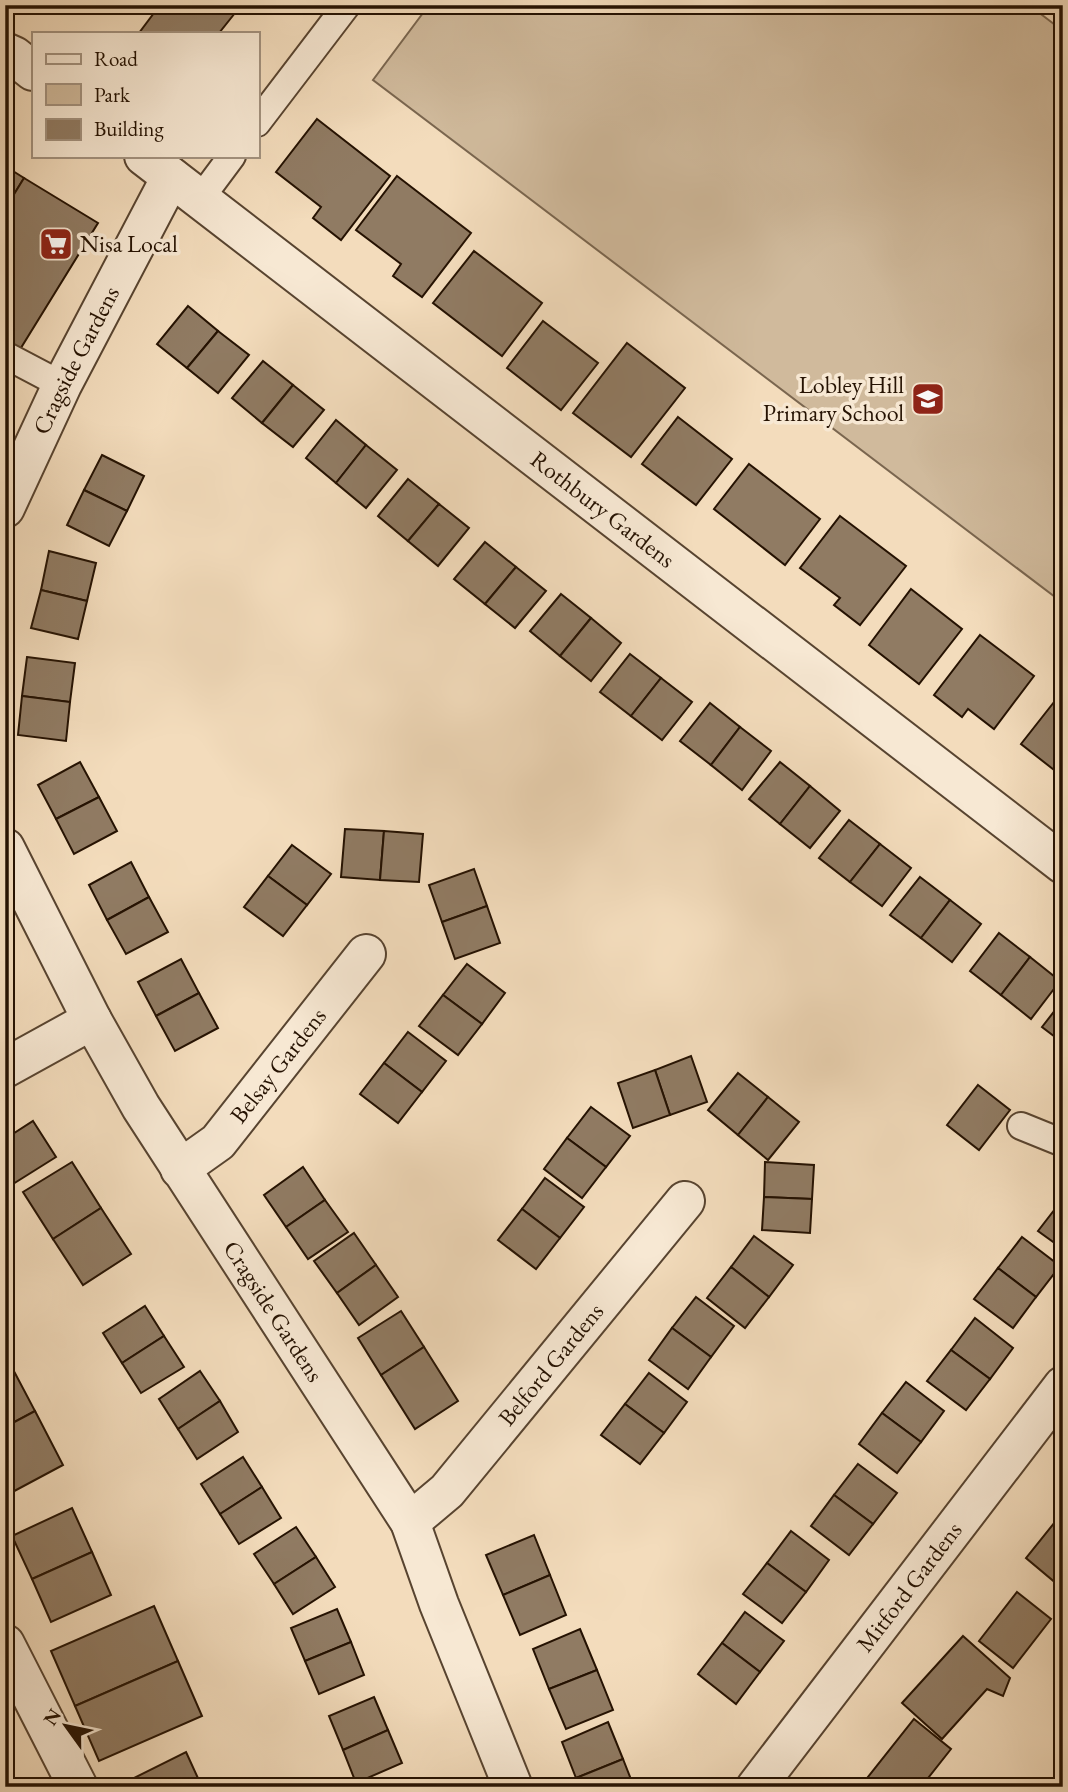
<svg xmlns="http://www.w3.org/2000/svg" width="1068" height="1792" font-family="'EB Garamond',serif">
<style>
.green{fill:#d0ba9c;stroke:#7a664f;stroke-width:2}
.building{fill:#907b63;stroke:#251202;stroke-width:2}
.lines{fill:none;stroke-linecap:round;stroke-linejoin:round}
.service-casing{stroke:#584430;stroke-width:30}
.minor-casing{stroke:#584430;stroke-width:42}
.service{stroke:#f7e8d3;stroke-width:26}
.minor{stroke:#f7e8d3;stroke-width:38}
.labels{text-anchor:middle;stroke-width:7;stroke-linejoin:round;paint-order:stroke}
.poi-label{font-size:24px;fill:#251202;stroke:#f7e8d3;text-anchor:start}
.street-label{font-size:24px;fill:#251202;stroke:#f7e8d3}
</style>
<rect width="100%" height="100%" fill="#f3dcbc"/>
<filter id="stains"><feTurbulence type="fractalNoise" baseFrequency=".00286" numOctaves="4"/><feColorMatrix values="0 0 0 0 .2 0 0 0 0 .09 0 0 0 0 .02 0 0 0 .5 -.17"/></filter>
<radialGradient id="worn" r=".72"><stop offset=".6" stop-color="#630" stop-opacity="0"/><stop offset="1" stop-color="#630" stop-opacity=".3"/></radialGradient>
<polygon class="green" points="429,5 1029,5 1063,31 1063,603 373,80"/>
<g class="building">
<polygon points="160,5 225,5 235,13 219,33 139,33"/>
<polygon points="317,119 390,176 341,240 313,218 321,207 276,172"/>
<polygon points="5,166 24,178 5,209"/>
<polygon points="397,176 471,233 422,297 393,276 401,264 356,230"/>
<polygon points="24,178 98,223 19,351 5,342 5,209"/>
<polygon points="474,251 542,303 502,356 433,303"/>
<polygon points="188,306 218,331 187,368 157,344"/>
<polygon points="543,321 598,363 561,410 507,368"/>
<polygon points="218,331 249,355 218,393 187,368"/>
<polygon points="627,343 685,388 631,457 573,413"/>
<polygon points="263,361 293,385 262,423 232,398"/>
<polygon points="293,385 324,410 293,447 262,423"/>
<polygon points="678,417 732,459 696,505 642,464"/>
<polygon points="336,420 366,445 336,483 306,458"/>
<polygon points="366,445 397,470 366,508 336,483"/>
<polygon points="102,455 144,476 127,511 84,490"/>
<polygon points="749,464 820,519 785,565 714,509"/>
<polygon points="408,479 439,504 408,541 378,516"/>
<polygon points="84,490 127,511 109,546 67,525"/>
<polygon points="439,504 469,528 438,566 408,541"/>
<polygon points="840,516 906,566 860,625 834,605 840,598 800,568"/>
<polygon points="485,542 516,567 485,604 454,579"/>
<polygon points="49,551 96,563 87,601 41,590"/>
<polygon points="516,567 546,591 515,628 485,604"/>
<polygon points="911,589 962,629 919,684 869,645"/>
<polygon points="41,590 87,601 78,639 31,628"/>
<polygon points="561,594 591,618 560,656 530,631"/>
<polygon points="591,618 621,643 591,681 560,656"/>
<polygon points="980,635 1034,676 994,729 968,709 962,717 934,695"/>
<polygon points="630,654 661,678 631,716 600,692"/>
<polygon points="27,657 75,663 70,702 22,696"/>
<polygon points="661,678 692,702 662,740 631,716"/>
<polygon points="22,696 70,702 66,741 18,735"/>
<polygon points="1058,697 1063,700 1063,777 1021,744"/>
<polygon points="710,703 740,727 711,765 680,741"/>
<polygon points="740,727 771,751 742,790 711,765"/>
<polygon points="80,762 99,797 56,819 38,785"/>
<polygon points="780,762 810,786 780,824 749,799"/>
<polygon points="810,786 840,811 810,848 780,824"/>
<polygon points="99,797 117,831 74,854 56,819"/>
<polygon points="849,820 880,844 850,882 819,858"/>
<polygon points="345,829 384,831 380,880 341,877"/>
<polygon points="384,831 423,834 419,882 380,880"/>
<polygon points="880,844 911,868 882,906 850,882"/>
<polygon points="292,845 331,874 307,905 268,876"/>
<polygon points="131,862 149,897 107,920 89,885"/>
<polygon points="474,869 487,906 442,922 429,885"/>
<polygon points="268,876 307,905 283,936 244,907"/>
<polygon points="920,877 950,900 921,938 890,915"/>
<polygon points="149,897 168,932 126,954 107,920"/>
<polygon points="950,900 981,924 952,962 921,938"/>
<polygon points="487,906 500,943 455,959 442,922"/>
<polygon points="999,933 1030,957 1001,995 970,971"/>
<polygon points="1030,957 1060,981 1031,1019 1001,995"/>
<polygon points="181,959 199,993 156,1016 138,982"/>
<polygon points="467,964 505,993 482,1024 443,995"/>
<polygon points="199,993 218,1028 175,1051 156,1016"/>
<polygon points="443,995 482,1024 458,1055 419,1026"/>
<polygon points="1063,1000 1063,1043 1042,1027"/>
<polygon points="408,1032 446,1061 422,1092 384,1063"/>
<polygon points="691,1056 707,1102 670,1115 655,1070"/>
<polygon points="384,1063 422,1092 398,1123 360,1094"/>
<polygon points="655,1070 670,1115 633,1128 618,1083"/>
<polygon points="738,1073 768,1097 738,1135 708,1110"/>
<polygon points="978,1085 1010,1110 979,1150 947,1125"/>
<polygon points="768,1097 799,1122 768,1160 738,1135"/>
<polygon points="591,1107 630,1136 606,1167 567,1138"/>
<polygon points="33,1121 56,1157 5,1189 5,1139"/>
<polygon points="567,1138 606,1167 582,1198 544,1169"/>
<polygon points="72,1162 101,1208 53,1239 23,1192"/>
<polygon points="765,1162 814,1165 812,1199 764,1197"/>
<polygon points="303,1167 325,1200 286,1227 264,1195"/>
<polygon points="545,1178 584,1207 560,1238 522,1209"/>
<polygon points="764,1197 812,1199 810,1233 762,1230"/>
<polygon points="325,1200 348,1232 308,1259 286,1227"/>
<polygon points="1062,1200 1063,1200 1063,1249 1038,1231"/>
<polygon points="101,1208 131,1254 83,1285 53,1239"/>
<polygon points="522,1209 560,1238 536,1269 498,1240"/>
<polygon points="354,1233 376,1265 337,1293 314,1261"/>
<polygon points="754,1236 793,1265 769,1297 731,1267"/>
<polygon points="1022,1237 1060,1266 1036,1297 998,1268"/>
<polygon points="376,1265 398,1297 359,1325 337,1293"/>
<polygon points="731,1267 769,1297 745,1328 707,1298"/>
<polygon points="998,1268 1036,1297 1013,1328 974,1299"/>
<polygon points="696,1297 734,1326 711,1357 672,1328"/>
<polygon points="145,1306 164,1336 122,1363 103,1333"/>
<polygon points="401,1311 424,1347 381,1375 358,1338"/>
<polygon points="975,1318 1013,1348 990,1379 951,1350"/>
<polygon points="672,1328 711,1357 688,1389 649,1360"/>
<polygon points="164,1336 184,1367 141,1393 122,1363"/>
<polygon points="424,1347 458,1401 415,1429 381,1375"/>
<polygon points="951,1350 990,1379 966,1410 927,1381"/>
<polygon points="7,1358 35,1411 5,1427 5,1359"/>
<polygon points="200,1371 220,1401 178,1429 159,1399"/>
<polygon points="649,1373 687,1402 664,1433 625,1404"/>
<polygon points="906,1382 944,1411 921,1442 882,1413"/>
<polygon points="220,1401 238,1432 197,1459 178,1429"/>
<polygon points="625,1404 664,1433 640,1464 601,1435"/>
<polygon points="35,1411 63,1465 5,1496 5,1427"/>
<polygon points="882,1413 921,1442 897,1473 859,1444"/>
<polygon points="243,1457 262,1487 220,1514 201,1484"/>
<polygon points="858,1464 897,1493 873,1524 834,1495"/>
<polygon points="262,1487 281,1518 239,1544 220,1514"/>
<polygon points="834,1495 873,1524 849,1555 811,1526"/>
<polygon points="72,1508 92,1552 32,1579 12,1536"/>
<polygon points="1063,1512 1063,1589 1026,1558"/>
<polygon points="296,1527 316,1557 274,1584 254,1554"/>
<polygon points="791,1531 829,1560 806,1592 767,1563"/>
<polygon points="534,1535 550,1575 503,1595 486,1555"/>
<polygon points="92,1552 111,1595 51,1622 32,1579"/>
<polygon points="316,1557 335,1587 293,1614 274,1584"/>
<polygon points="767,1563 806,1592 782,1623 743,1594"/>
<polygon points="550,1575 566,1615 520,1635 503,1595"/>
<polygon points="1017,1592 1051,1619 1013,1668 979,1641"/>
<polygon points="154,1606 178,1661 75,1706 51,1651"/>
<polygon points="337,1609 351,1642 305,1661 291,1628"/>
<polygon points="745,1612 784,1641 760,1672 722,1643"/>
<polygon points="580,1629 597,1670 549,1689 533,1649"/>
<polygon points="963,1636 1010,1678 1003,1696 987,1689 942,1739 902,1703"/>
<polygon points="351,1642 364,1675 319,1694 305,1661"/>
<polygon points="722,1643 760,1672 736,1704 698,1674"/>
<polygon points="178,1661 202,1716 99,1761 75,1706"/>
<polygon points="597,1670 613,1710 566,1729 549,1689"/>
<polygon points="374,1697 388,1730 343,1750 329,1716"/>
<polygon points="914,1719 951,1749 921,1787 860,1787"/>
<polygon points="608,1722 623,1759 576,1778 562,1742"/>
<polygon points="388,1730 402,1763 356,1783 343,1750"/>
<polygon points="186,1752 202,1787 121,1787 120,1785"/>
<polygon points="623,1759 634,1787 580,1787 576,1778"/>
</g>
<g class="lines">
<defs>
<g id="service">
<polyline points="257,123 347,5"/>
<polyline points="200,199 232,156"/>
<polyline points="5,355 62,385"/>
<polyline points="1021,1126 1063,1143"/>
</g>
<g id="minor">
<polyline points="5,52 14,56 33,71"/>
<path id="s1" d="M144 156 1063 864"/>
<path id="s2" d="M5 508 62 385 171 177"/>
<path id="s3" d="M5 848 92 1020 141 1107 410 1522 439 1604 513 1787"/>
<polyline points="5,1068 92,1020"/>
<path id="s4" d="M180 1169 218 1142 366 954"/>
<path id="s5" d="M410 1522 447 1491 685 1201"/>
<polyline points="5,1644 78,1787"/>
<path id="s6" d="M756 1787 1063 1386"/>
</g>
</defs>
<use href="#service" class="service-casing"/>
<use href="#minor" class="minor-casing"/>
<use href="#service" class="service"/>
<use href="#minor" class="minor"/>
</g>
<defs>
<symbol id="supermarket-square" viewBox="-11 -11 22 22"><rect x="-9" y="-9" width="18" height="18" rx="4" fill="#8f2418" stroke="#f7e8d3"/><path d="M-6-5.5h2.5l.6 2H6L4.5 2H-2.5L-4.4-4H-6ZM-1.5 3.2a1.3 1.3 0 1 0 .1 0ZM3 3.2a1.3 1.3 0 1 0 .1 0Z" fill="#fff"/></symbol>
<symbol id="school-square" viewBox="-11 -11 22 22"><rect x="-9" y="-9" width="18" height="18" rx="4" fill="#8f2418" stroke="#f7e8d3"/><path d="M0-5L7-2L0 1L-7-2ZM-4 1L0 2.5L4 1V4Q0 6-4 4Z" fill="#fff"/></symbol>
</defs>
<g fill-rule="evenodd">
<use href="#supermarket-square" x="37" y="225" width="38" height="38"/>
<use href="#school-square" x="909" y="380" width="38" height="38"/>
</g>
<g class="labels">
<g class="poi-label">
<text x="80" y="252">Nisa Local</text>
<text x="904" y="393" text-anchor="end">Lobley Hill<tspan x="904" dy="28">Primary School</tspan></text>
</g>
<g class="street-label">
<text dy="8" stroke="none"><textPath href="#s2" startOffset="164">Cragside Gardens</textPath></text>
<text dy="8" stroke="none"><textPath href="#s1" startOffset="579">Rothbury Gardens</textPath></text>
<text dy="8" stroke="none"><textPath href="#s4" startOffset="144">Belsay Gardens</textPath></text>
<text dy="8" stroke="none"><textPath href="#s3" startOffset="536">Cragside Gardens</textPath></text>
<text dy="8" stroke="none"><textPath href="#s5" startOffset="212">Belford Gardens</textPath></text>
<text dy="8" stroke="none"><textPath href="#s6" startOffset="252">Mitford Gardens</textPath></text>
</g>
</g>
<rect width="1068" height="1792" fill="none" stroke="#f3dcbc" stroke-width="28"/>
<rect x="7" y="7" width="1054" height="1778" fill="none" stroke="#251202" stroke-width="3.5"/>
<rect x="14" y="14" width="1040" height="1764" fill="none" stroke="#251202" stroke-width="2"/>
<rect x="32" y="32" width="228" height="126" fill="#f7e8d3" stroke="#a3927f" stroke-width="2"/>
<rect x="46" y="54" width="35" height="10" fill="#f7e8d3" stroke="#a3927f" stroke-width="2"/>
<text x="94" y="66" font-size="21" fill="#251202">Road</text>
<rect x="46" y="84" width="35" height="21" fill="#d0ba9c" stroke="#a3927f" stroke-width="2"/>
<text x="94" y="102" font-size="21" fill="#251202">Park</text>
<rect x="46" y="119" width="35" height="21" fill="#907b63" stroke="#a3927f" stroke-width="2"/>
<text x="94" y="136" font-size="21" fill="#251202">Building</text>
<g transform="translate(66 1726) rotate(303)" stroke="#f7e8d3" stroke-width="5" paint-order="stroke">
<path d="M0-5L12 26L0 18L-12 26Z" fill="#251202"/>
<text y="-10" font-size="19" font-weight="bold" text-anchor="middle" fill="#251202">N</text>
</g>
<rect width="100%" height="100%" filter="url(#stains)"/>
<rect width="100%" height="100%" fill="url(#worn)"/>
</svg>
